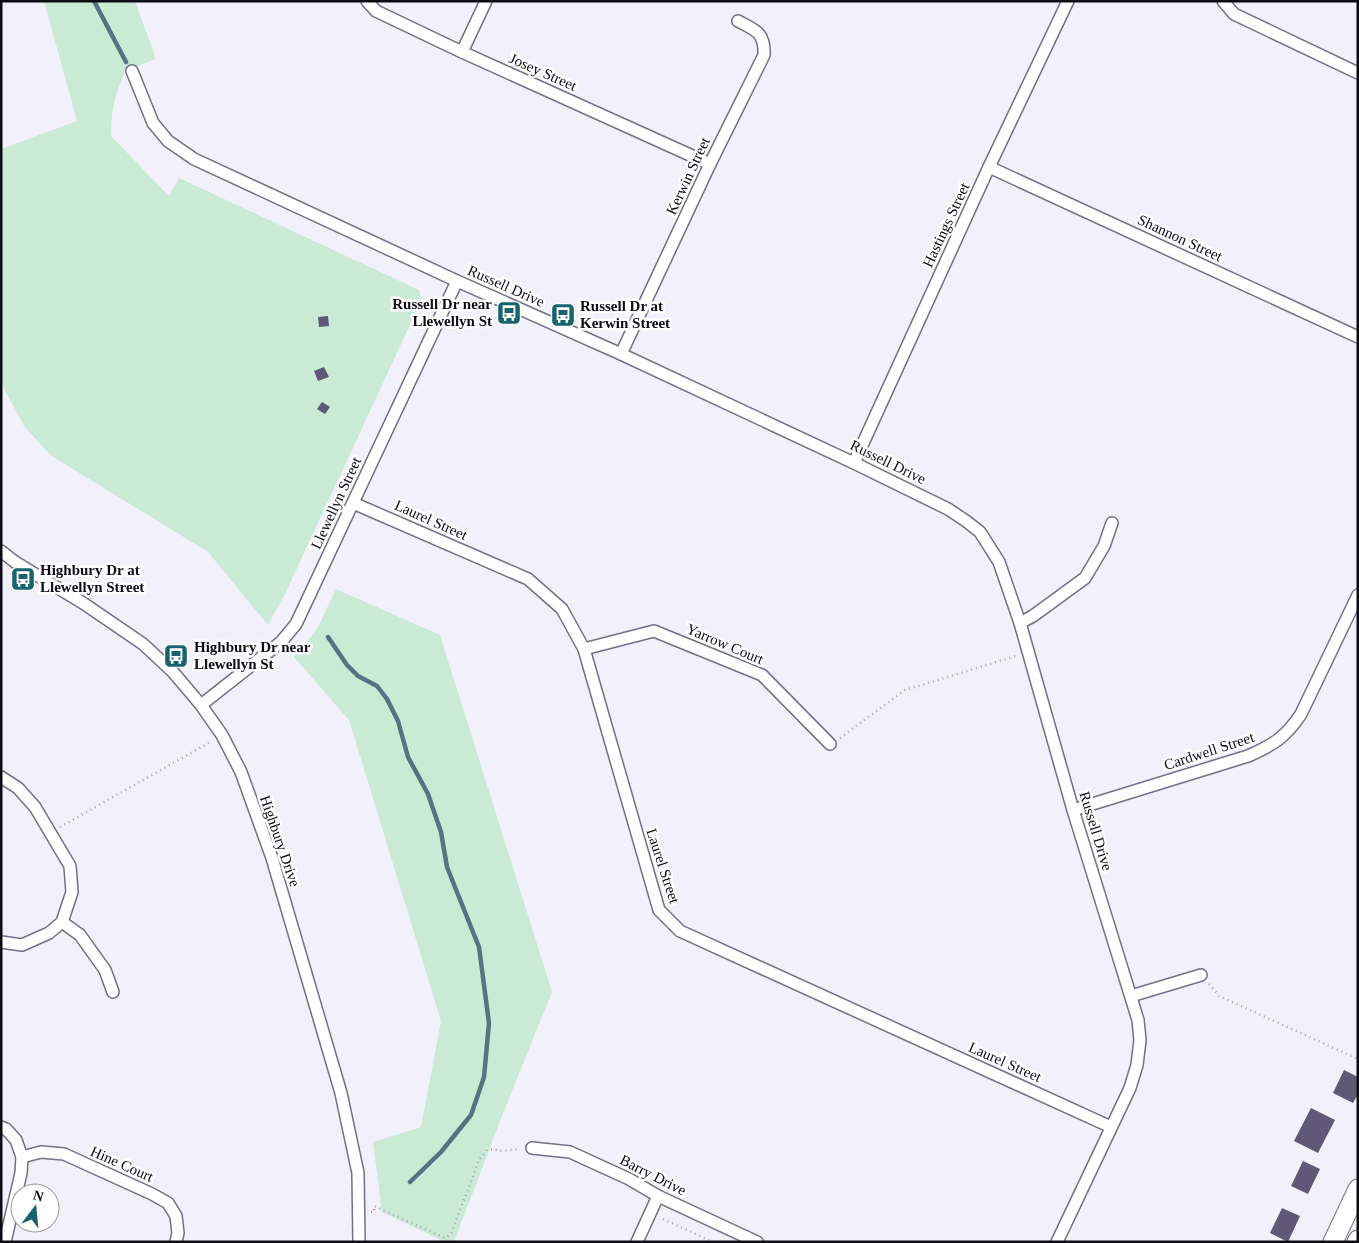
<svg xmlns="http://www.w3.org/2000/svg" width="1359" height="1243" font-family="Georgia,serif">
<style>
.green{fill:#cbead6}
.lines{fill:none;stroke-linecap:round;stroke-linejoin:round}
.stream{stroke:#577381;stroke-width:4.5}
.building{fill:#5f5877}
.minor-casing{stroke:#746f88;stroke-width:14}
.primary-casing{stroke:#746f88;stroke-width:21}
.path{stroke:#a5a3ad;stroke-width:2.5;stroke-dasharray:1 4;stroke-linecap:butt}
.minor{stroke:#fff;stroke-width:11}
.primary{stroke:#fff;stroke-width:19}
.labels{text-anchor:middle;stroke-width:5;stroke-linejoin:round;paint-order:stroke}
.street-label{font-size:15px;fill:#0d0b14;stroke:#fff}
.poi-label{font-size:15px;font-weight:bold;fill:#0d0b14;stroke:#fff;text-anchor:start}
</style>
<rect width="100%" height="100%" fill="#f2f0fb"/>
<g class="green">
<path d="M44 1H135L156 59 125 71C115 95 111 110 111 136L169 196 179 178 419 290 422 299 286 592 268 625 208 552 50 455 24 426 1 383V149L77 121Z"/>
<polygon points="336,589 440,635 552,992 502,1116 454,1242 445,1242 382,1212 373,1142 421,1127 441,1021 349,720 294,657 317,629"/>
</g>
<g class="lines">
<g class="stream">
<polyline points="94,1 126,62"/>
<polyline points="328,637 347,665 358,676 377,686 387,699 398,721 408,757 428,794 441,832 447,867 479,947 489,1023 484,1077 471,1115 441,1152 410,1182"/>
</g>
</g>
<g class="building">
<polygon points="328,316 329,326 319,327 318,317"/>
<polygon points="324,367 329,377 318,381 314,371"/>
<polygon points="322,402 330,407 325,414 317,409"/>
<polygon points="1344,1070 1358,1077 1358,1094 1353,1103 1333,1093"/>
<polygon points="1311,1108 1335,1120 1318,1153 1294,1141"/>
<polygon points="1303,1161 1320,1169 1308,1194 1291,1186"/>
<polygon points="1282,1208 1300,1216 1288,1242 1270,1233"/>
</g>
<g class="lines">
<defs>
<g id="minor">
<polyline points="367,1 376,11 462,52 710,164"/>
<polyline points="1223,1 1234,14 1358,73"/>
<polyline points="462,52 486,1"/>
<polyline points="132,71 153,123 168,141 194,159 457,281 621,354 854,463 948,509 966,521 980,532 999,562 1020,623 1073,810 1138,1020 1140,1040 1137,1065 1130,1088 1057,1242"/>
<polyline points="989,167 1358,337"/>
<path d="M621 354 710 164 764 55C765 32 755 30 738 21"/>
<polyline points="854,463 989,167 1068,1"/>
<polyline points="353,503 528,579 562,609 584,649 659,910 680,931 1111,1127"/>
<polyline points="1,551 15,562 83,603 143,644 173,672 201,705 222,735 241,772 272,858 341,1093 358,1173 359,1242"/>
<polyline points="1020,623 1033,616 1085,578 1104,546 1112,523"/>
<polyline points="584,649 654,631 762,675 830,744"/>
<polyline points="201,705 281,642 296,624 457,281"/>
<polyline points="1,777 18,788 35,807 70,866 72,892 62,922 49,933 22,945 1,942"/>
<path d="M1073 810 1248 756C1273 745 1286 737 1301 714L1358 595"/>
<polyline points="62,922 80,935 105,970 113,992"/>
<polyline points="1131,996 1201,975"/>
<polyline points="1,1127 6,1129 16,1140 22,1157 21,1173 5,1242"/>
<polyline points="532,1148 570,1152 629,1179 658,1196 757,1242"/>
<polyline points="22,1157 41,1152 64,1154 152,1194 168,1203 176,1216 178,1233 176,1242"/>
<polyline points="637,1242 658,1196"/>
</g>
<g id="primary">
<polyline points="1333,1242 1358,1189"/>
<polyline points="1357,1242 1358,1240"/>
</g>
</defs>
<use href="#minor" class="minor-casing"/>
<use href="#primary" class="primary-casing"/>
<g class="path">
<polyline points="840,738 905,690 1016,656"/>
<polyline points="60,827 212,741"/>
<polyline points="1209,984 1219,996 1358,1059"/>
<polyline points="371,1212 374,1212 374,1206 445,1238 451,1234 479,1160 487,1150 494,1149 499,1151 520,1149"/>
<polyline points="663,1219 713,1242"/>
</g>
<use href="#minor" class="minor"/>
<use href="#primary" class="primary"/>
</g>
<defs>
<symbol id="bus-square" viewBox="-11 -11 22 22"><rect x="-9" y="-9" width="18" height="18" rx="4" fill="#17636e" stroke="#fff"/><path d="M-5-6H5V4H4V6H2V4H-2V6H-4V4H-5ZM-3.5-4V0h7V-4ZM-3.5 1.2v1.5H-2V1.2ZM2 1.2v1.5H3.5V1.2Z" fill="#fff"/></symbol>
</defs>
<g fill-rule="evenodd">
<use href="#bus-square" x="495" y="299" width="28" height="28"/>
<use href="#bus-square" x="549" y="301" width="28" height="28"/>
<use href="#bus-square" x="9" y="565" width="28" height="28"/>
<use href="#bus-square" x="162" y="642" width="28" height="28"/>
</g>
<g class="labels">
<g class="street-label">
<text transform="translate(543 72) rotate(24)" y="5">Josey Street</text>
<text transform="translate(688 176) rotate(-65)" y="5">Kerwin Street</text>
<text transform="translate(946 225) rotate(-65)" y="5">Hastings Street</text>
<text transform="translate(1180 238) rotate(25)" y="5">Shannon Street</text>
<text transform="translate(506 286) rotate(24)" y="5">Russell Drive</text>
<text transform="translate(888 462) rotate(26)" y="5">Russell Drive</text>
<text transform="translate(336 503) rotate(-65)" y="5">Llewellyn Street</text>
<text transform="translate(431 520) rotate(24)" y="5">Laurel Street</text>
<text transform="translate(725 644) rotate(23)" y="5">Yarrow Court</text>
<text transform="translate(1209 751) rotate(-18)" y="5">Cardwell Street</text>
<text transform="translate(1096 831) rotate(73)" y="5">Russell Drive</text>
<text transform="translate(280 841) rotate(71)" y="5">Highbury Drive</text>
<text transform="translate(663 866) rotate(72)" y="5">Laurel Street</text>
<text transform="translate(1005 1062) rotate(24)" y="5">Laurel Street</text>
<text transform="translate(122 1164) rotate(24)" y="5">Hine Court</text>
<text transform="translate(653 1175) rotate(27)" y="5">Barry Drive</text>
</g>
<g class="poi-label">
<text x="492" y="309" text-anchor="end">Russell Dr near<tspan x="492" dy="17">Llewellyn St</tspan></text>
<text x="580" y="311">Russell Dr at<tspan x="580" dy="17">Kerwin Street</tspan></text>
<text x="40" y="575">Highbury Dr at<tspan x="40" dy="17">Llewellyn Street</tspan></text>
<text x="194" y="652">Highbury Dr near<tspan x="194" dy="17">Llewellyn St</tspan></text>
</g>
</g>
<rect width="1359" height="1243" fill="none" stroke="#0d0b14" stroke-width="5"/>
<g transform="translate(35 1208) rotate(16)"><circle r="24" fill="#ffffff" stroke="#9e9da1"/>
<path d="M0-4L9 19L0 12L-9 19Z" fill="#17636e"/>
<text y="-8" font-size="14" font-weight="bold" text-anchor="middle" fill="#0d0b14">N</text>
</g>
</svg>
